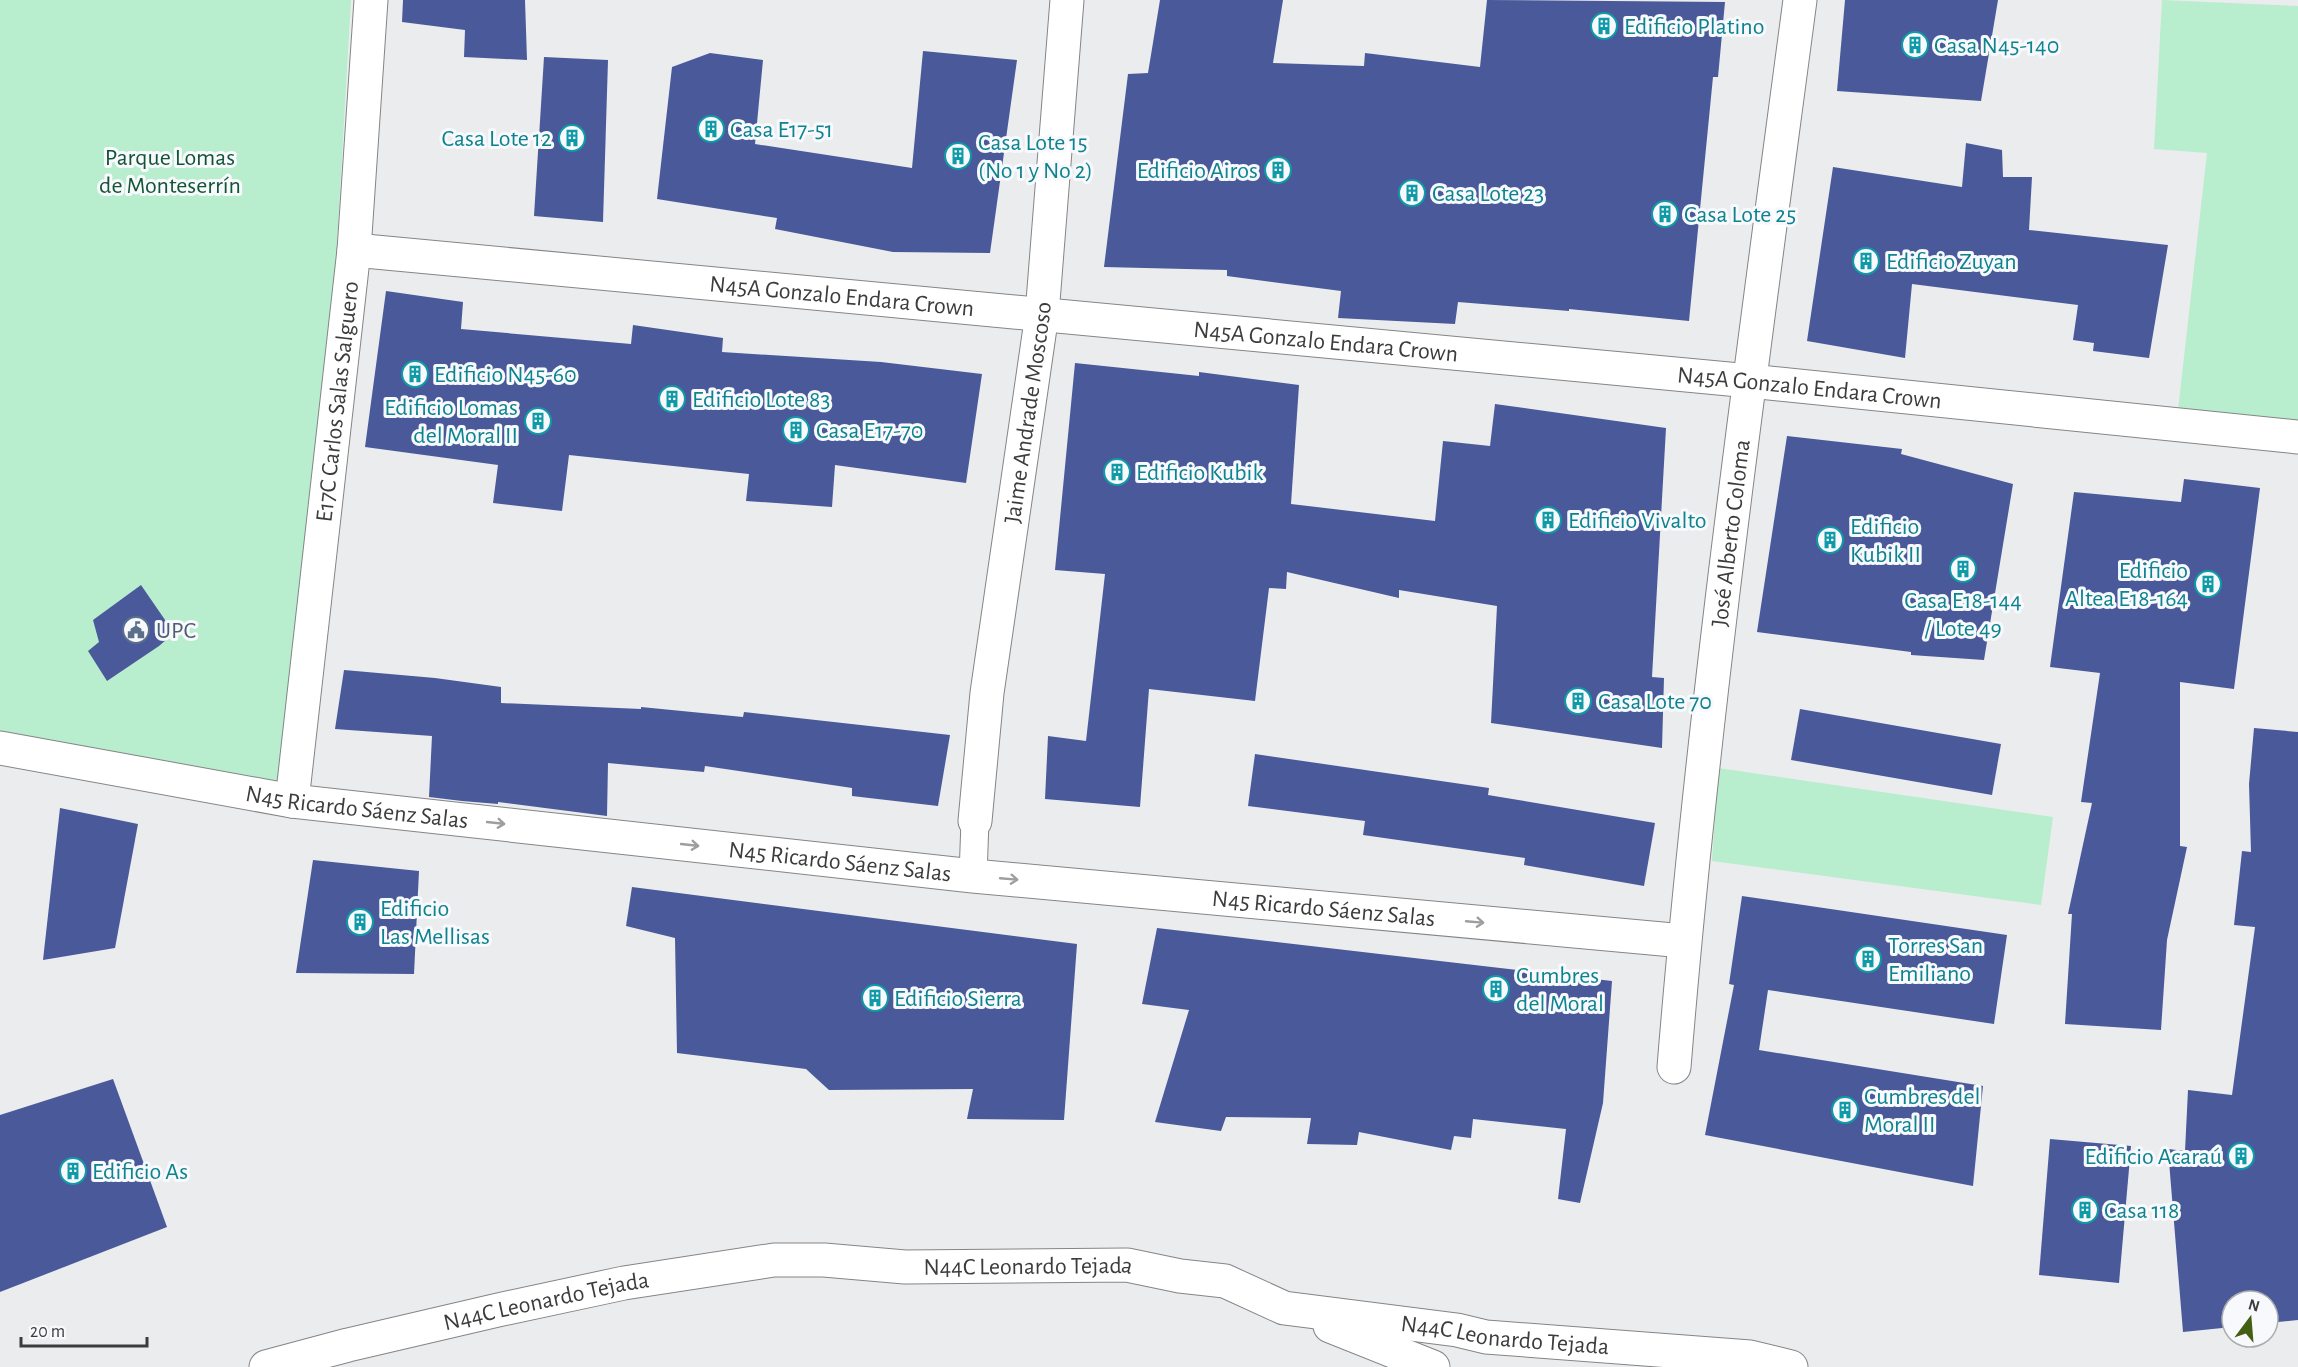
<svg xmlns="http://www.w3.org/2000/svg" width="2298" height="1367" font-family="'Alegreya Sans',sans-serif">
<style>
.green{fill:#b8edce}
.building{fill:#4a599a}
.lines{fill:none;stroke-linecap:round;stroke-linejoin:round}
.pedestrian-casing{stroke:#848587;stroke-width:29}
.minor-casing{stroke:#848587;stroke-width:35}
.pedestrian{stroke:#fff;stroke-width:27}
.minor{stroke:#fff;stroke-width:33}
.oneway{stroke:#9d9e9e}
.labels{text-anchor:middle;stroke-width:6;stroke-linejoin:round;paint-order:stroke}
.culture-label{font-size:24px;fill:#0d838f;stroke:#f8f9fc;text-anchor:start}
.park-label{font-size:24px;fill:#125436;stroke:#f8f9fc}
.street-label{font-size:24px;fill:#3b3c3c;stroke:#f8f9fc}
.service-label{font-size:24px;fill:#4e5e75;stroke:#f8f9fc;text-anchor:start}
</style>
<rect width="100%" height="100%" fill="#ebecee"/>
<g class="green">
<polygon points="0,0 351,0 321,521 292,801 0,735"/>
<polygon points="2162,0 2298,6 2298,432 2177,419 2207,153 2154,149"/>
<polygon points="1718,768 2053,817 2041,905 1712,861"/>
</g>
<g class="building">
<polygon points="403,0 525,0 527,60 464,57 465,30 402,22"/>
<polygon points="1160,0 1283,0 1273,63 1364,66 1365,53 1480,67 1487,0 1725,2 1718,77 1713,77 1689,321 1569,309 1569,311 1458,302 1455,324 1338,318 1341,291 1227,276 1227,270 1104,267 1128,74 1148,73"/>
<polygon points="1845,0 1998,0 1981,101 1837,91"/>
<polygon points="923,51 1017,60 990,253 893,252 775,229 777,218 657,199 672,67 710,53 763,60 755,144 912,168"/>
<polygon points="544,57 608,60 603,222 534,216"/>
<polygon points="1966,143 2002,150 2003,177 2032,177 2029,230 2168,245 2149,358 2093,351 2094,343 2073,340 2078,305 1912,284 1905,358 1807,341 1833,167 1962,187"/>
<polygon points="386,291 463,302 461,329 631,344 633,325 723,338 722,352 881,362 982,374 966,483 835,465 832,507 746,501 749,474 569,455 562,511 493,503 498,465 365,447"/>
<polygon points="1075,363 1199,376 1199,372 1299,385 1291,504 1435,521 1443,441 1490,446 1495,404 1666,428 1652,677 1664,678 1662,748 1491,723 1497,606 1399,590 1399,598 1287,572 1286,589 1269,588 1255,701 1149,689 1140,807 1045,799 1048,736 1086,741 1105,574 1055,570"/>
<polygon points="1787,436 1902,449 1901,454 2013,484 1984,660 1911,655 1911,652 1757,632"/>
<polygon points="2184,479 2260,488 2234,689 2180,682 2180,846 2187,847 2167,940 2161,1030 2065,1024 2072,914 2068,914 2092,803 2081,802 2100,673 2050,667 2074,492 2181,502"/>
<polygon points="141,585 174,633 159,646 107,681 88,651 99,642 93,620"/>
<polygon points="344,670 435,678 501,687 501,703 641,709 641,707 743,717 744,712 950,735 938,806 852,796 852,788 705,766 704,772 608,763 607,816 498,802 498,804 462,801 429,797 432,736 335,729"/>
<polygon points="1800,709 2001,744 1992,795 1791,760"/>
<polygon points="2254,728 2298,732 2298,1320 2268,1323 2268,1301 2232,1301 2232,1327 2183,1332 2168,1149 2185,1151 2188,1090 2232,1095 2255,927 2234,925 2242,851 2251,852 2249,784"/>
<polygon points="1255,754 1489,788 1488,795 1655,823 1644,886 1524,865 1525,858 1363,835 1365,821 1248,806"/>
<polygon points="60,808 138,824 115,948 43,960"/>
<polygon points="313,860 419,871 414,974 296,973"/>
<polygon points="632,887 1077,944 1064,1120 967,1119 973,1089 829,1090 806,1069 677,1053 675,938 626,926"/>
<polygon points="1742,896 2007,935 1994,1024 1768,990 1759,1050 1983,1086 1973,1186 1705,1135 1734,985 1729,984"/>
<polygon points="1157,928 1612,981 1603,1103 1580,1203 1558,1199 1566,1129 1473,1119 1471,1138 1454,1136 1451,1150 1359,1132 1357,1145 1307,1144 1311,1118 1226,1117 1221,1131 1155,1122 1189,1010 1142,1004"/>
<polygon points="113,1079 167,1227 0,1292 0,1115"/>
<polygon points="2050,1139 2131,1146 2119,1283 2039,1275"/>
</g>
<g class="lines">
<defs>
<polyline id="pedestrian" points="973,876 975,821"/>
<g id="minor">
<path id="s1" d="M354 250 1750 381 2298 437"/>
<path id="s2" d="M0 748 292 801 973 876 1684 941"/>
<path id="s3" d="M292 801 354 250 371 0"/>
<path id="s4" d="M975 821 987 693 1042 314 1067 0"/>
<path id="s5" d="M1674 1067C1703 710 1753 355 1800 0"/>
<polyline points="1330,1326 1433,1367"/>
<path id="s6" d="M266 1367 348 1345 498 1310 624 1283 774 1260H824L905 1267 1127 1265 1180 1276 1225 1281 1284 1308 1457 1330 1486 1337 1750 1357 1791 1367"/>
</g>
</defs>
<use href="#pedestrian" class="pedestrian-casing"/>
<use href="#minor" class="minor-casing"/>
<use href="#pedestrian" class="pedestrian"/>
<use href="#minor" class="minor"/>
</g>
<defs><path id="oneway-shaft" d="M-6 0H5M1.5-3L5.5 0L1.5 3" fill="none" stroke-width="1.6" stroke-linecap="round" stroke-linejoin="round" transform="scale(1.5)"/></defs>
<g class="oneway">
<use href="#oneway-shaft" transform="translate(496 823) rotate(6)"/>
<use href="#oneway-shaft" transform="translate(690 845) rotate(6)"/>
<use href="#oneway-shaft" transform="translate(1009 879) rotate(5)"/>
<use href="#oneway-shaft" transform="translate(1475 922) rotate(5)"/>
</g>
<defs>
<symbol id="building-ring" viewBox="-11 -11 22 22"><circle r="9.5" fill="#f8f9fc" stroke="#0f9aa8" stroke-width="1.5"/><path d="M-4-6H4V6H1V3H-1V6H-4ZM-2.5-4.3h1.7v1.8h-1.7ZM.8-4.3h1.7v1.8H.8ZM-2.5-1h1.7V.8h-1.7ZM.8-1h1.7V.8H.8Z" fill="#0f9aa8"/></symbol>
<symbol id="civic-ring" viewBox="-11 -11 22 22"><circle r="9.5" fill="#f8f9fc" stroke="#5c6f8a" stroke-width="1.5"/><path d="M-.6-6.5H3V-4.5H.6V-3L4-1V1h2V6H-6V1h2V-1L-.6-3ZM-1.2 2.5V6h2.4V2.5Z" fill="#5c6f8a"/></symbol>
</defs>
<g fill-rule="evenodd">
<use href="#building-ring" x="1589" y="11" width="30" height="30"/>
<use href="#building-ring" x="1900" y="30" width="30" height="30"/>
<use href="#building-ring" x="696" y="114" width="30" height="30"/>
<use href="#building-ring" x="557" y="123" width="30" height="30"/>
<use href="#building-ring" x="943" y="141" width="30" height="30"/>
<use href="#building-ring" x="1263" y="155" width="30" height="30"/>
<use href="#building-ring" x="1397" y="178" width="30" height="30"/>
<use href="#building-ring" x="1650" y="199" width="30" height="30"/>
<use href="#building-ring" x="1851" y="246" width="30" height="30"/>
<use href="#building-ring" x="400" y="359" width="30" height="30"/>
<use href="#building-ring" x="657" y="384" width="30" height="30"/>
<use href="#building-ring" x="523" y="406" width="30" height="30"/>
<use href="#building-ring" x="781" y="415" width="30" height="30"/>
<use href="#building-ring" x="1102" y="457" width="30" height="30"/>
<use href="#building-ring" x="1533" y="505" width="30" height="30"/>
<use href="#building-ring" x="1815" y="525" width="30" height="30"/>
<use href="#building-ring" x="1948" y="554" width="30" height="30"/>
<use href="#building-ring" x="2193" y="569" width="30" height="30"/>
<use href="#civic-ring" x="121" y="615" width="30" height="30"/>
<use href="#building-ring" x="1563" y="686" width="30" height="30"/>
<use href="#building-ring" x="345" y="907" width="30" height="30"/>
<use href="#building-ring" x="1853" y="944" width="30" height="30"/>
<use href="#building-ring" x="1481" y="974" width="30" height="30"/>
<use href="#building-ring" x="860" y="983" width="30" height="30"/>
<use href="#building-ring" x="1830" y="1095" width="30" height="30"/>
<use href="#building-ring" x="2226" y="1141" width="30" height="30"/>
<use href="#building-ring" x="58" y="1156" width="30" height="30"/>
<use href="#building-ring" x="2070" y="1195" width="30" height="30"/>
</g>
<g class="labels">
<g class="culture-label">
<text x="1624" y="34">Edificio Platino</text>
<text x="1934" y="53">Casa N45-140</text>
<text x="730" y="137">Casa E17-51</text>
<text x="552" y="146" text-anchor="end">Casa Lote 12</text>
<text x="978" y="150">Casa Lote 15<tspan x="978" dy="28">(No 1 y No 2)</tspan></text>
<text x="1258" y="178" text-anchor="end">Edificio Airos</text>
<text x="1432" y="201">Casa Lote 23</text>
<text x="1684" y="222">Casa Lote 25</text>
<text x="1886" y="269">Edificio Zuyan</text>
<text x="434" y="382">Edificio N45-60</text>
<text x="692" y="407">Edificio Lote 83</text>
<text x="518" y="415" text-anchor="end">Edificio Lomas<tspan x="518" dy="28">del Moral II</tspan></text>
<text x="816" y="438">Casa E17-70</text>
<text x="1136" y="480">Edificio Kubik</text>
<text x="1568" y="528">Edificio Vivalto</text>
<text x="1850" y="534">Edificio<tspan x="1850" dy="28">Kubik II</tspan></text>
<text x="2188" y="578" text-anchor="end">Edificio<tspan x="2188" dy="28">Altea E18-164</tspan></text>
<text x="1963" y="608" text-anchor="middle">Casa E18-144<tspan x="1963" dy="28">/ Lote 49</tspan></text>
<text x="1598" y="709">Casa Lote 70</text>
<text x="380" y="916">Edificio<tspan x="380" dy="28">Las Mellisas</tspan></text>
<text x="1888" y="953">Torres San<tspan x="1888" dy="28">Emiliano</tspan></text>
<text x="1516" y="983">Cumbres<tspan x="1516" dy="28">del Moral</tspan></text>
<text x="894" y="1006">Edificio Sierra</text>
<text x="1864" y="1104">Cumbres del<tspan x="1864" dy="28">Moral II</tspan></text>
<text x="2222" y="1164" text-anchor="end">Edificio Acaraú</text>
<text x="92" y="1179">Edificio As</text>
<text x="2104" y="1218">Casa 118</text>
</g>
<g class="park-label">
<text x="170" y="165">Parque Lomas<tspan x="170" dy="28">de Monteserrín</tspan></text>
</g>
<g class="street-label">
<text dy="8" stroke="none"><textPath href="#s1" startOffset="490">N45A Gonzalo Endara Crown</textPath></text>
<text dy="8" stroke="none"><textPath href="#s1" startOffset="976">N45A Gonzalo Endara Crown</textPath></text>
<text dy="8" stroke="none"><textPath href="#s1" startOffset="1462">N45A Gonzalo Endara Crown</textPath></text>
<text dy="8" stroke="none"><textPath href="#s3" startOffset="402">E17C Carlos Salas Salguero</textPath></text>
<text dy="8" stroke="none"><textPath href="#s4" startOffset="412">Jaime Andrade Moscoso</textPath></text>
<text dy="8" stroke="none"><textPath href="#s5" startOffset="537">José Alberto Coloma</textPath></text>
<text dy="8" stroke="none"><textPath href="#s2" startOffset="362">N45 Ricardo Sáenz Salas</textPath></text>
<text dy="8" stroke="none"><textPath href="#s2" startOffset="848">N45 Ricardo Sáenz Salas</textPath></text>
<text dy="8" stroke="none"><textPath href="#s2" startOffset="1334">N45 Ricardo Sáenz Salas</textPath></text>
<text dy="8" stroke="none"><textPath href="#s6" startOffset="774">N44C Leonardo Tejada</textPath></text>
<text dy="8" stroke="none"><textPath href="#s6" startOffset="288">N44C Leonardo Tejada</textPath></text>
<text dy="8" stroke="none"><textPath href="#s6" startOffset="1260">N44C Leonardo Tejada</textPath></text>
</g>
<g class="service-label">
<text x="156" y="638">UPC</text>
</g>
</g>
<g transform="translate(2250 1319) rotate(16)"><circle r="28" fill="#f8f9fc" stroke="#acadaf" stroke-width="1.5"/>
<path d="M0-4.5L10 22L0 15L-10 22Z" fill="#436012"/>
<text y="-9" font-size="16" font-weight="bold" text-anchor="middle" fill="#3b3c3c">N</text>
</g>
<path d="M21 1337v9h126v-9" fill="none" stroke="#3b3c3c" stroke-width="3"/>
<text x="30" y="1337" font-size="18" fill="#3b3c3c" stroke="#f8f9fc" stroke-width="4.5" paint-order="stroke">20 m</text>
</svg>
